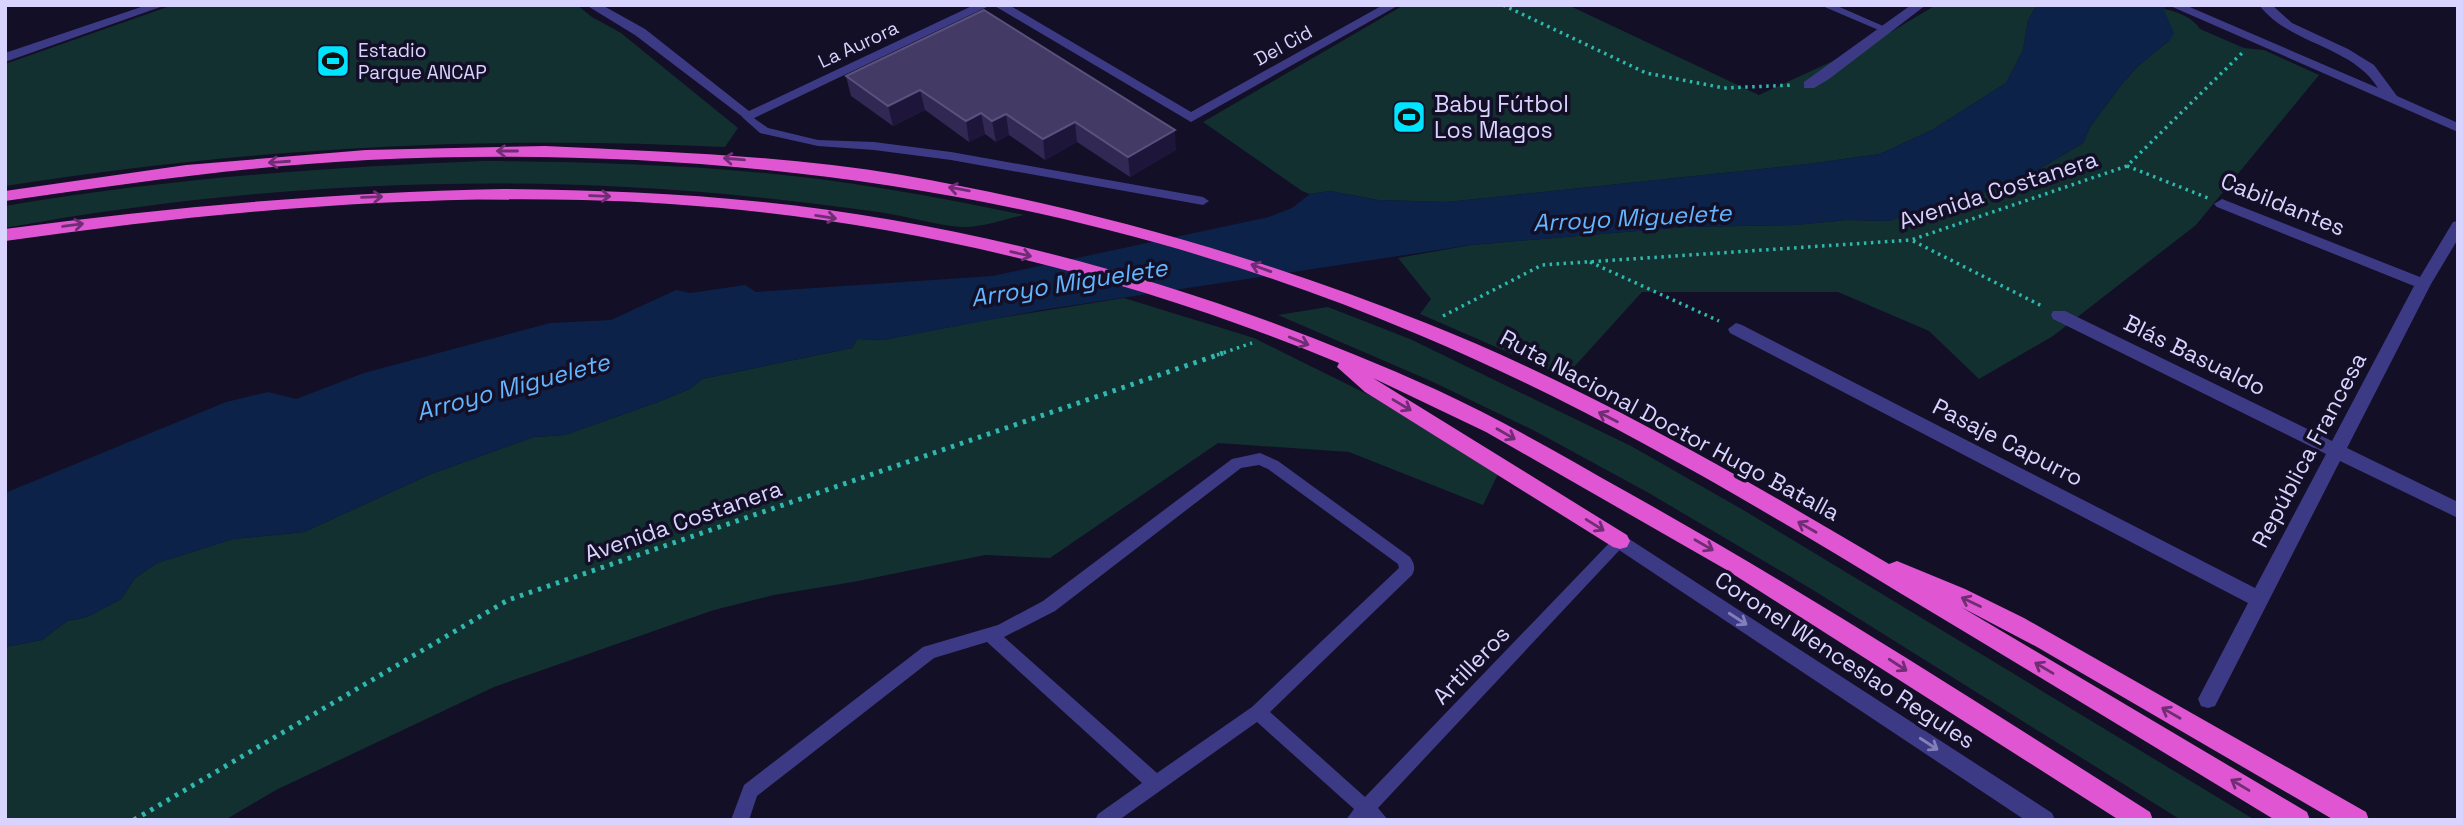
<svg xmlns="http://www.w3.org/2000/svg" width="2463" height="825" font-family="'Space Grotesk',sans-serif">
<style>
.green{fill:#12302f}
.water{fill:#0c2248}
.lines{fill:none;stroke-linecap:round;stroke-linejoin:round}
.path-far1{stroke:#2fb8b0;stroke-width:3.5;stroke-dasharray:2.5 4.5;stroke-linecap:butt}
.path{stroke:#2fb8b0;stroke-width:5;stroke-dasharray:3.5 6;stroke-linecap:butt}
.service{fill:#3d3a85;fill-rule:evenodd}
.minor{fill:#3d3a85;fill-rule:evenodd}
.trunk{fill:#e055d1;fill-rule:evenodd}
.wall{fill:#312854}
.shaded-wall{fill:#1d163a}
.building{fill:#433a66;stroke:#5a527e;stroke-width:2}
.oneway{stroke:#6f2e73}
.oneway2{stroke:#837fbc}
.labels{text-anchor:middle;stroke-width:7;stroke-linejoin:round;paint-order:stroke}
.far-street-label{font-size:19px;fill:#d9d4ff;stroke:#130f26}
.far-poi-label{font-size:19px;fill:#d9d4ff;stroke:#130f26;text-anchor:start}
.poi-label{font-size:23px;fill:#d9d4ff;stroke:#130f26;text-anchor:start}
.street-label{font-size:23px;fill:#d9d4ff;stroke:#130f26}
.water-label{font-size:24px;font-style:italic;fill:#62b6ff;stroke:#130f26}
</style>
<rect width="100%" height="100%" fill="#130f26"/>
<g class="green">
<path d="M173 5H577L592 17 621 33 738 128 725 147C480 135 248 148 5 186V64Z"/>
<polygon points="1404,5 1568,5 1759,95 1874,42 1936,5 2037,5 2028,20 2023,50 2006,83 1932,130 1880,154 1808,164 1447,202 1378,200 1330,191 1310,194 1302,191 1203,122"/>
<path d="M2111 5C2136 5 2185 5 2200 29L2244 48 2264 50 2319 75 2196 225 2053 336 1979 379 1929 331 1838 292H1642L1565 377 1420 314 1431 299 1398 258 1471 245 1685 227 1795 225 1847 220 1888 221 1902 217 1928 219 1946 212 1972 196 2017 182 2083 143 2090 127 2122 84 2138 66 2170 40Z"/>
<path d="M484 161C596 162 708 165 819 179 888 188 956 201 1024 215 1005 219 981 228 962 227 935 225 906 216 879 212 795 201 711 191 626 187 420 176 209 191 5 228V206C164 179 323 167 484 161Z"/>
<polygon points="1124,298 1254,338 1371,396 1498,474 1483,505 1349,452 1218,443 1050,558 985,555 853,582 774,595 714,610 494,687 276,790 225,820 5,820 5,647 42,640 67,621 87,617 121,599 135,578 157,563 233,539 304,532 431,474 534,437 565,435 658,402 690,389 702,379 852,348 857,339 883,340 986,320"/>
<polygon points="1328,307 1410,339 1631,446 1745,511 2255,820 2181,820 1813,590 1647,492 1533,430 1431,381 1278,315"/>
</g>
<polygon class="water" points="2037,5 2166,5 2164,10 2174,33 2170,40 2138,66 2122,84 2090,127 2083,143 2017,182 1972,196 1946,212 1928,219 1903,217 1888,221 1847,220 1795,225 1685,227 1471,245 1042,310 883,340 857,339 852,348 702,379 690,389 658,402 565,435 534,437 431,474 304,532 233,539 157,563 135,578 121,599 87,617 67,621 42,640 5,647 5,493 226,402 268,392 296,399 364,373 550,323 611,320 676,290 690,293 745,285 756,292 992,276 1269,217 1292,208 1310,194 1330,191 1378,200 1447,202 1808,164 1880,154 1932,130 2006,83 2023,50 2028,20"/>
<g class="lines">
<g class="path-far1">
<polyline points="1503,5 1646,73 1724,88 1794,85"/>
<polyline points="2127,166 2208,198"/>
<polyline points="1913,241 2042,306"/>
<polyline points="1590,262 1719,321"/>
<polyline points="1443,316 1542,265 1911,240 2127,166 2244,51"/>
<polyline points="1217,355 1252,343"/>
</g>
<polyline class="path" points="134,820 508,600 1223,353"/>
<g class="service">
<polygon points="1820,5 1835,5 1890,29 1885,32 1881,31"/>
<polygon points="748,114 768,128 818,140 874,142 951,152 1203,197 1209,201 1203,205 951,160 874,150 818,146 760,133 742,117"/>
<path d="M1260 453 1278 461 1410 557C1414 563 1416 568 1412 575L1270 712 1365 797 1615 537 1620 535 1625 537 1628 541 1378 808 1388 820H1346L1354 809 1257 722 1119 820H1095L1098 814 1142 783 987 642 934 658 757 796 749 820H731L744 785 923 647 998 625 1043 601 1232 459ZM1259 465 1268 469 1398 564 1399 568 1252 707 1157 773 1004 637 1055 611 1241 468Z"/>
</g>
<g class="minor">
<polygon points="147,5 166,5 5,62 5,53"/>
<polygon points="586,5 602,5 645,29 749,111 974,5 991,5 748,121 635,35"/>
<polygon points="993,5 1009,5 1191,112 1383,5 1399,5 1191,122"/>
<polygon points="1911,5 1926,5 1829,79 1814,88 1804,88 1804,82"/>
<path d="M2168 5H2185L2378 88C2351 45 2290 45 2259 5H2272L2292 23 2348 49 2374 65 2397 96 2458 123V132Z"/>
<polygon points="2222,199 2420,277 2453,222 2458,221 2458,239 2431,284 2347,448 2458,502 2458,518 2340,461 2215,706 2208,708 2201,706 2198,699 2248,603 1730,333 1728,329 1736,323 1742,325 2255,588 2326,454 2053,319 2051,315 2053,311 2065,311 2332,441 2414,286 2217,207 2214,204"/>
<polygon points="1620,533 2052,813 2055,820 2025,820 1613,546 1610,541 1613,536"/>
</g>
<g class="trunk">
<path d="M545 146C664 152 784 155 902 175 1082 207 1256 255 1426 323 1587 387 1740 476 1889 564L1897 561 1965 589 2024 618 2366 812 2369 820H2334L2037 647 1961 607 2307 812 2310 820H2275C2150 744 2025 668 1900 593 1744 498 1586 405 1417 334 1085 193 728 143 368 160 247 166 126 184 5 201V191L186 165 366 150Z"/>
<path d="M503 189C590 190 676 193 763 202 995 226 1225 294 1437 390 1502 420 1565 457 1627 492 1806 592 1977 702 2150 812L2153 820H2119L1725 569 1486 432 1373 378 1627 535 1630 541 1627 547 1620 549 1613 547 1365 392 1337 367 1339 363C1100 264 842 206 583 200 389 195 197 214 5 241V229C171 207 336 192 503 189Z"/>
</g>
</g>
<polygon class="wall" points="984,10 1176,150 1130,177 1077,142 1045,160 1009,135 996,142 985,134 969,142 925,110 893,126 851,96 846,76"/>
<g class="shaded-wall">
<polygon points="920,90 925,110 893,126 888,106"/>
<polygon points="981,113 985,134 969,142 966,121"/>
<polygon points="1006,114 1009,135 996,142 992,121"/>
<polygon points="1075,122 1077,142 1045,160 1043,139"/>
<polygon points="1175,130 1176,150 1130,177 1128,157"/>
</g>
<polygon class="building" points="984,10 1175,130 1128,157 1075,122 1043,139 1006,114 992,121 981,113 966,121 920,90 888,106 846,76"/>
<defs><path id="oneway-shaft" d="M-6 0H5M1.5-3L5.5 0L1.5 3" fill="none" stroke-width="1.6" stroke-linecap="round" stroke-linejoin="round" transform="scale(1.75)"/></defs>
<g class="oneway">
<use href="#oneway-shaft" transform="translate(507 151) rotate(180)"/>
<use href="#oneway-shaft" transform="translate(734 159) rotate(-175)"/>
<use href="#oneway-shaft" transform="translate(279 162) rotate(176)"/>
<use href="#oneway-shaft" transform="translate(959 189) rotate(-170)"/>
<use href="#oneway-shaft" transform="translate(600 196) rotate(2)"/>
<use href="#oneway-shaft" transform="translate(372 197) rotate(-2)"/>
<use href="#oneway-shaft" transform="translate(826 217) rotate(9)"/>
<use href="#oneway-shaft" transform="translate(73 225) rotate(-8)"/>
<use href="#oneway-shaft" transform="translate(1021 254) rotate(13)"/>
<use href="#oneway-shaft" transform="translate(1261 268) rotate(-160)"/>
<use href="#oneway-shaft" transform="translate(1299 341) rotate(22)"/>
<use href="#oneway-shaft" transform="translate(1402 405) rotate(31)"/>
<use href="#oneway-shaft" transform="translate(1608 417) rotate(-153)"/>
<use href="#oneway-shaft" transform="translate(1506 434) rotate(30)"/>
<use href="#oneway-shaft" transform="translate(1595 525) rotate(32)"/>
<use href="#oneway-shaft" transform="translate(1807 527) rotate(-150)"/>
<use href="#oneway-shaft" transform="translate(1704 545) rotate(30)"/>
<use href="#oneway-shaft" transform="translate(1971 602) rotate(-154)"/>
<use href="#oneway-shaft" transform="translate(1898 665) rotate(33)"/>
<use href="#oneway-shaft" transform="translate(2044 668) rotate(-149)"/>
<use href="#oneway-shaft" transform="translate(2171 713) rotate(-150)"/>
<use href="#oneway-shaft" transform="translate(2240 785) rotate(-149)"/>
</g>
<g class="oneway2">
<use href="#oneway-shaft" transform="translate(1738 619) rotate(33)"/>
<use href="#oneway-shaft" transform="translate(1929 744) rotate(33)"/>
</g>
<defs>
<symbol id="stadium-square" viewBox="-11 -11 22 22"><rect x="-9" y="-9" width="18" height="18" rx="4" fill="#00e5ff" stroke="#130f26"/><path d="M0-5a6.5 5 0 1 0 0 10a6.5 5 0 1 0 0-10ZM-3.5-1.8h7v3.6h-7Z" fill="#111"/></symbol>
</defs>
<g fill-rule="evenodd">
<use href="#stadium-square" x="314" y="42" width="38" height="38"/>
<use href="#stadium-square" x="1390" y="98" width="38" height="38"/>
</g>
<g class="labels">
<g class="far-street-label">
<text transform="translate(858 44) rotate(-25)" y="7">La Aurora</text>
<text transform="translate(1283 45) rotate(-29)" y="7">Del Cid</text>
</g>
<g class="far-poi-label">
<text x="358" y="57">Estadio<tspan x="358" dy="22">Parque ANCAP</tspan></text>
</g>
<g class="poi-label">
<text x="1434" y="112">Baby Fútbol<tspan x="1434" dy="26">Los Magos</tspan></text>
</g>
<g class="street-label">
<text transform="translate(1998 190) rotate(-18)" y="8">Avenida Costanera</text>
<text transform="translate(2283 204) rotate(22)" y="8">Cabildantes</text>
<text transform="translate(2195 355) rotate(26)" y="8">Blás Basualdo</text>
<text transform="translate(1670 425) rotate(28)" y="8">Ruta Nacional Doctor Hugo Batalla</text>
<text transform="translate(2008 442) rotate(27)" y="8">Pasaje Capurro</text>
<text transform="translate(2309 450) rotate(-62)" y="8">República Francesa</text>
<text transform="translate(683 521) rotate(-19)" y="8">Avenida Costanera</text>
<text transform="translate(1845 660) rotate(33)" y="8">Coronel Wenceslao Regules</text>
<text transform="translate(1471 665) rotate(-46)" y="8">Artilleros</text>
</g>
<g class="water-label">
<text transform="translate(1632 218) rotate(-3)" y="8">Arroyo Miguelete</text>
<text transform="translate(1069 283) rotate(-9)" y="8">Arroyo Miguelete</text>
<text transform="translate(513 387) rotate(-15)" y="8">Arroyo Miguelete</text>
</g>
</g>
<rect width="2463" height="825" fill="none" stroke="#d9d4ff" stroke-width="14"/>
</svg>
